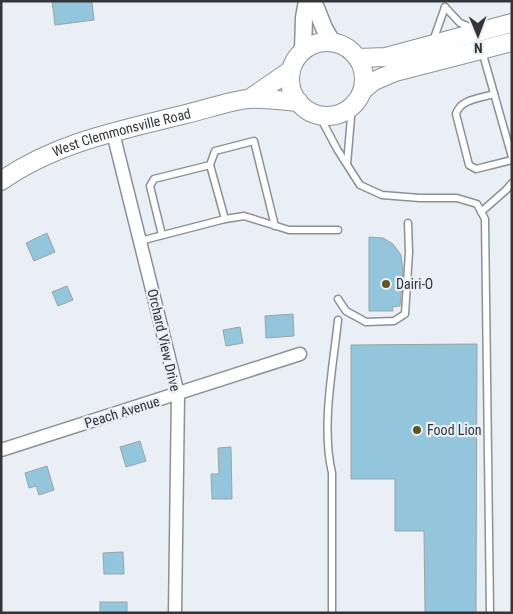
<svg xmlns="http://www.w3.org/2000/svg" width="513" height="614" font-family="'Roboto Condensed',sans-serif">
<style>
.building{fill:#93c5dc;stroke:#9ba3a6}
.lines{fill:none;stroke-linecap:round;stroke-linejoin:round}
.service-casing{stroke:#8c9096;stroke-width:9}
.minor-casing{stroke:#8c9096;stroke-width:15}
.tertiary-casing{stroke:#8c9096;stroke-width:19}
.secondary-casing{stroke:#8c9096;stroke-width:20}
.service{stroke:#fff;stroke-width:6}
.minor{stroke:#fff;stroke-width:12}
.tertiary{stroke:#fff;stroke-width:16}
.secondary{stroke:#fff;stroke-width:18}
.poi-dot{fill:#615522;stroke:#eaeff6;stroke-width:2}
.labels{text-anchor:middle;stroke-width:4.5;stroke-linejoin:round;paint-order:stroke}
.street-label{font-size:14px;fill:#333538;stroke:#eaeff6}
.poi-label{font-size:14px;fill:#333538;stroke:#eaeff6;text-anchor:start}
</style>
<rect width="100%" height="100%" fill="#eaeff6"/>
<g class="building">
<polygon points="52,1 92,1 94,20 55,25"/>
<polygon points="47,233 55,252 34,261 26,243"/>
<polygon points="369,237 383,238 393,244 401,255 403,271 400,306 392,307 393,311 369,311"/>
<polygon points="67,286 73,300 58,306 52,292"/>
<polygon points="293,314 294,336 266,338 265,316"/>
<polygon points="240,327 243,343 226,346 223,330"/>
<polygon points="477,344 476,613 425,613 424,531 395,531 395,479 351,479 351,345"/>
<polygon points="140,441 146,461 126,467 120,447"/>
<polygon points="231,447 232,499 212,499 211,474 219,474 218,448"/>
<polygon points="47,466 54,490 39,495 36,486 29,488 25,473"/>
<polygon points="123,552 124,574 104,574 103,553"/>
<rect x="100" y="602" width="27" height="11"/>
</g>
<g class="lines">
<defs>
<g id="service">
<polyline points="445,7 460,23 475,29"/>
<polyline points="433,41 445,7"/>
<polyline points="482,51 512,157"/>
<path d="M494 94C481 98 460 99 456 114L469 165 476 169 512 160"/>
<polyline points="319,115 337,149 360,185 382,195 420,198 457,198 477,204 485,219 490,613"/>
<polyline points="347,164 352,106"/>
<polyline points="210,165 225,219"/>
<polyline points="481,212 506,190 512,183"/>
<polyline points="162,235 150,186 154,179 210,165 215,151 254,141 275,226"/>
<polyline points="140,241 225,219 244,216 289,230 338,230"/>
<polyline points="338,299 346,311 366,322 394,321 405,314 409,252 408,223"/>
<path d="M332 613V473C321 426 333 368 338 320"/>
</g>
<g id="minor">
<polyline points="113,133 178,394 175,613"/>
<polyline points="1,450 300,354"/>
</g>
<g id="tertiary">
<polyline points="311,1 316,8 324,28 332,42"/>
<polyline points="303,51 304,18 307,1"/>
</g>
<g id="secondary">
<circle cx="327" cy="79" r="37"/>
<polyline points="358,58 386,57 512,23"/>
<polyline points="363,90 374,81 395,72 512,42"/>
<polyline points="249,99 291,70"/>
<path id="s1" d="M1 181C56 142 122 130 186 114 204 110 232 100 249 99 265 98 283 101 299 102"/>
</g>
</defs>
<use href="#service" class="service-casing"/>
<use href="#minor" class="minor-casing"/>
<use href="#tertiary" class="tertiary-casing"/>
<use href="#secondary" class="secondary-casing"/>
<use href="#service" class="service"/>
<use href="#minor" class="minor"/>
<use href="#tertiary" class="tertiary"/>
<use href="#secondary" class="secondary"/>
</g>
<g class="poi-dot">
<circle cx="386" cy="284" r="5"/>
<circle cx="417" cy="430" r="5"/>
</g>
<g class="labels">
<g class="street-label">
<text dy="5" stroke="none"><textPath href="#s1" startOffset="131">West Clemmonsville Road</textPath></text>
<text transform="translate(164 340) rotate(77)" y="5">Orchard View Drive</text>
<text transform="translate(122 412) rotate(-17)" y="5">Peach Avenue</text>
</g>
<g class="poi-label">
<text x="396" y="289">Dairi-O</text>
<text x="427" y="435">Food Lion</text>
</g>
</g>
<rect width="513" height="614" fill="none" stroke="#333538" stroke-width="5"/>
<g transform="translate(478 35) rotate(179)" stroke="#eaeff6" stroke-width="4" paint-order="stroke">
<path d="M0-4L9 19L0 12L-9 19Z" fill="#333538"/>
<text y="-8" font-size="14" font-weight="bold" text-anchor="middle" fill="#333538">N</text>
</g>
</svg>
